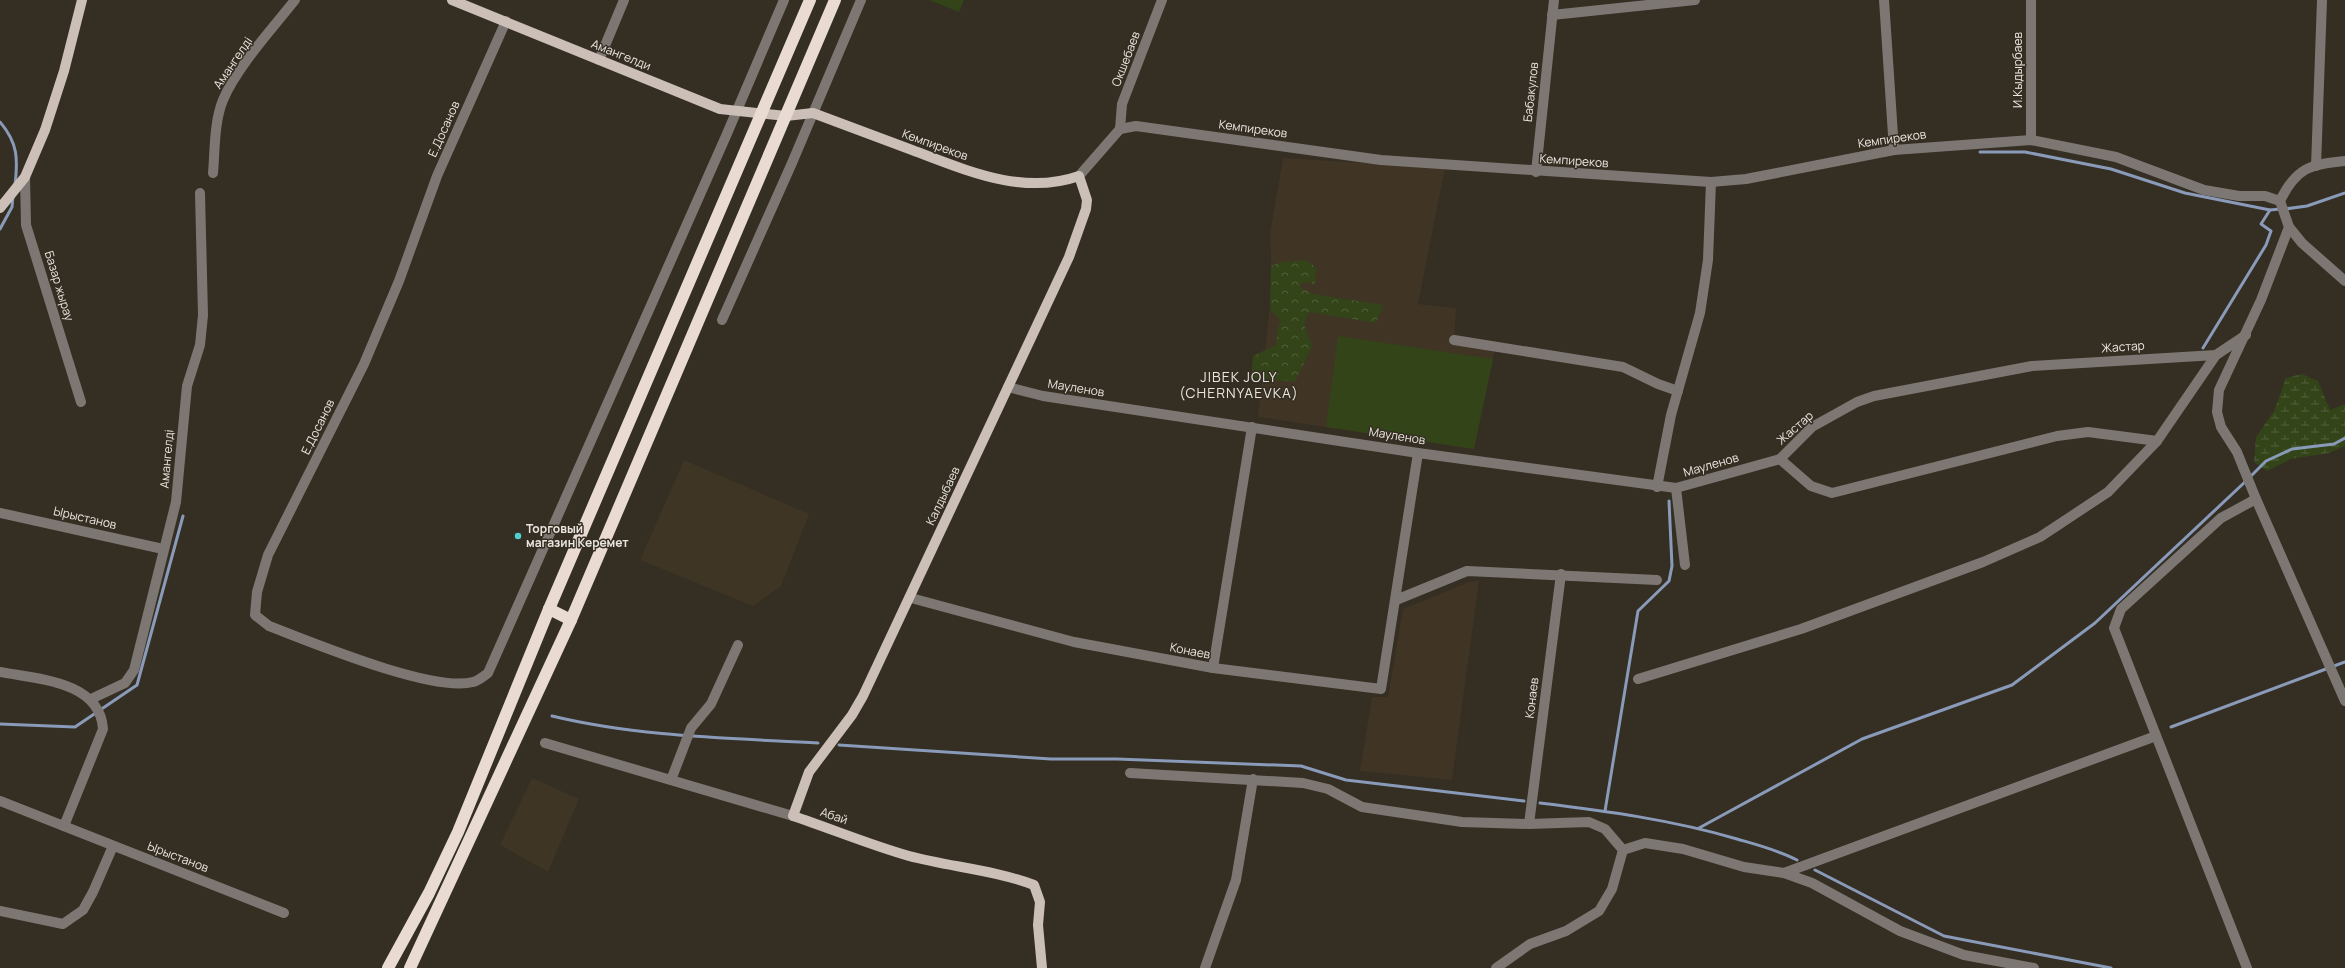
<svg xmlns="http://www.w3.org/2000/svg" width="2345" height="968" font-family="Manrope,sans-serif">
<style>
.commercial{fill:#3e3524}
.education{fill:#403425}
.forest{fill:url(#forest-crowns)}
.wetland{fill:url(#wetland-marsh)}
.garden{fill:#334419}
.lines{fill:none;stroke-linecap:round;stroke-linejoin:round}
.stream{stroke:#8a9ab9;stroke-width:3}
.minor{stroke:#7d7773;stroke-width:10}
.major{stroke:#cbbfb7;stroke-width:10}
.highway{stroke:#e9dbd2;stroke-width:12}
.poi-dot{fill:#52cdcf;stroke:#342e23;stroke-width:1.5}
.labels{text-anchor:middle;stroke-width:3;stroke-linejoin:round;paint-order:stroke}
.street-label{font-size:12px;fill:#eae6df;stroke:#342e23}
.poi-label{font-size:12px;font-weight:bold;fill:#eae6df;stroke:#342e23;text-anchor:start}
.quarter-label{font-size:14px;letter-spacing:1px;fill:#eae6df;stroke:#342e23}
</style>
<defs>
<pattern id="forest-crowns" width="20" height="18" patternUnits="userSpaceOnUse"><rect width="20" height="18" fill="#334419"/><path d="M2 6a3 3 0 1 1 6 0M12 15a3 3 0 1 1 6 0" fill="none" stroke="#515f3a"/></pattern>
<pattern id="wetland-marsh" width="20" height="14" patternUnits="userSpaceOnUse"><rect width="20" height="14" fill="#334419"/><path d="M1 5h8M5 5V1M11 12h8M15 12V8" fill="none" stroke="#515f3a"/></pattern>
</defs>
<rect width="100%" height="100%" fill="#342e23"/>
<g class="commercial">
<polygon points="684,460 809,514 781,586 753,606 640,560"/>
<polygon points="532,778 579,799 548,872 500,845"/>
</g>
<g class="education">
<polygon points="1283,158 1445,168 1418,304 1456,308 1454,343 1495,349 1474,449 1258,417 1272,286 1270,233"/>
<polygon points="1479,581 1452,780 1360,771 1372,697 1388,697 1403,609 1469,582"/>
</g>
<polygon class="forest" points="1305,260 1316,267 1315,285 1307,282 1300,284 1301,288 1313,294 1383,305 1376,323 1309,312 1304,324 1312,346 1295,382 1251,378 1253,356 1276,345 1278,328 1281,321 1270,309 1271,266 1281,262"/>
<polygon class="wetland" points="2302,374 2318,381 2330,410 2345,404 2345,446 2329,453 2291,459 2267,471 2254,462 2256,437 2274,411 2286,378"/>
<g class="garden">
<polygon points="929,0 964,0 959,12"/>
<polygon points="1338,336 1493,359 1474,449 1326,427"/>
</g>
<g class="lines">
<g class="stream">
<path d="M0 122C18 143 18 159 15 185"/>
<polyline points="1980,152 2025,152 2111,169 2185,193 2270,210 2280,209"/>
<polyline points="2285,209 2307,206 2345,193"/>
<polyline points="0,229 12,207 13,196"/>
<polyline points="2203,348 2266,245 2271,231 2261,224 2270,210"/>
<polyline points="2250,477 2266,461 2292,449 2334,444 2345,438"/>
<polyline points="2334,666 2345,662"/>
<path d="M552 716C639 737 729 738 818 743"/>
<polyline points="0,724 75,727 137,685 183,516"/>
<polyline points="2171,727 2326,669"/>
<polyline points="839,745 1051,759 1117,759 1301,766 1346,780 1524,801"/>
<path d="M1540 803C1606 811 1673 820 1737 839 1758 845 1778 850 1797 860"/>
<polyline points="1605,811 1638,611 1669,581 1672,566 1669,501"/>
<polyline points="1699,828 1862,739 2012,685 2095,623 2246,481"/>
<polyline points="1815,870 1944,936 2111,968"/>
</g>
<g class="minor">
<polyline points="1884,0 1894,150"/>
<polyline points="1552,15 1695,0"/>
<path d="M506 21 437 176 399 281 364 364 268 555 257 592 255 615 269 626C311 642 433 693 473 682 478 681 484 676 488 673L726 136 784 0"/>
<polyline points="599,60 624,0"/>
<polyline points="1120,129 1122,104 1162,0"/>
<polyline points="2031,140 2031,0"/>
<polyline points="2316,166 2322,0"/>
<polyline points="1536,172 1554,0"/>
<path d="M213 173C215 150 214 122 223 100 237 67 272 29 295 0"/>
<polyline points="1079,176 1120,129 1136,126 1381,160 1711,182 1746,179 1894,150 2031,140 2116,157 2204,190 2239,196 2265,196 2280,201 2289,227 2302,243 2345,281"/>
<polyline points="25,177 26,225 81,402"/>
<path d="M2280 201C2296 168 2310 164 2345 161"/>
<polyline points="2289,227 2261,300 2219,390 2217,412 2221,427 2237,452 2256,499 2345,701"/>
<polyline points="722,320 792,163 861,0"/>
<polyline points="1454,340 1623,367 1658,384 1678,391"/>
<polyline points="1008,387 1043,396 1418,453 1676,488 1780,459 1812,427 1857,402 1874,396 2032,366 2216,355"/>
<polyline points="1780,459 1811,486 1832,493 2057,436 2088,432 2157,441"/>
<polyline points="1657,487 1671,415 1700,313 1708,260 1711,182"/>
<polyline points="1676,488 1685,565"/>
<polyline points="0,513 163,549"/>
<polyline points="911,598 1074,642 1213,668 1381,689 1418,453"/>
<polyline points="1396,600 1467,571 1657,580"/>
<polyline points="1213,668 1252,427"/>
<path d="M0 672C37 679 100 681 103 729L64 826"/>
<polyline points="1638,679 1801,629 1983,562 2040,537 2108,492 2157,441 2216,355 2246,335"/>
<polyline points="91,699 125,683 134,670 176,502 187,386 200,345 203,315 200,193"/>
<polyline points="545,743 793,816"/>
<polyline points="1130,773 1303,783 1328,789 1362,807 1462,822 1529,824 1589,822 1605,829 1623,850 1645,843 1683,849 1744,867 1784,873 1812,883 1900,931 1964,955 2034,968"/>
<polyline points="671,780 691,728 711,704 738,645"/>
<polyline points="0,801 284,913"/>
<polyline points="1529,824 1561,574"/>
<polyline points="1784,873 2156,736"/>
<polyline points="0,911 63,924 83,910 93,892 113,846"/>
<polyline points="1205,968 1236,880 1253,779"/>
<polyline points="1496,968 1530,944 1566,931 1599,911 1612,889 1623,850"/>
<polyline points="2247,968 2114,628 2121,609 2221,518 2256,499"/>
</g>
<g class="major">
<path d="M452 0 720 109 786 116 813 113C846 125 879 138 912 150 966 170 1022 196 1079 176L1087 200 1086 209 1069 257 863 696 852 715 809 772 793 816C832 829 870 845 909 856 951 867 994 870 1034 885L1040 902 1038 925 1042 968"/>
<polyline points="0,208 25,177 45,130 64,71 82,0"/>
</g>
<g class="highway">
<polyline points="549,609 571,620"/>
<polyline points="388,968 429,893 458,832 549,609 810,0"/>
<polyline points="410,968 571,620 835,0"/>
</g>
</g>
<circle class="poi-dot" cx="518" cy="536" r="4"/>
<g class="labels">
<g class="street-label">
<text transform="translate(621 55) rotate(22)" y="4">Амангелди</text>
<text transform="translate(1126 59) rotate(-69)" y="4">Окшебаев</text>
<text transform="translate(233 63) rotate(-56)" y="4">Амангелді</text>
<text transform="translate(2018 70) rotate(-90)" y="4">И.Кыдырбаев</text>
<text transform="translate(1531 92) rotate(-84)" y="4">Бабакулов</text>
<text transform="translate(444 129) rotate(-66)" y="4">Е.Досанов</text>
<text transform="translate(1253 129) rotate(8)" y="4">Кемпиреков</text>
<text transform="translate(1892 139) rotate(-8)" y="4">Кемпиреков</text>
<text transform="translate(935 145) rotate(20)" y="4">Кемпиреков</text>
<text transform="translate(1574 161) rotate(4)" y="4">Кемпиреков</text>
<text transform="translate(59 286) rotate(73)" y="4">Базар жырау</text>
<text transform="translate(2123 347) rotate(-4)" y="4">Жастар</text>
<text transform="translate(1076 388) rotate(9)" y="4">Мауленов</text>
<text transform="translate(318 427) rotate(-64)" y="4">Е.Досанов</text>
<text transform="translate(1795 428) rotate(-41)" y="4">Жастар</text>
<text transform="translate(1397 436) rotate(9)" y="4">Мауленов</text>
<text transform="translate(167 459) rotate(-85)" y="4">Амангелді</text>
<text transform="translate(1711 465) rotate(-16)" y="4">Мауленов</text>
<text transform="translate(943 496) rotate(-65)" y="4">Калдыбаев</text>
<text transform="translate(85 518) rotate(13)" y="4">Ырыстанов</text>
<text transform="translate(1190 651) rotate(11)" y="4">Конаев</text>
<text transform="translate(1532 698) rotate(-83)" y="4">Конаев</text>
<text transform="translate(834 816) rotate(19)" y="4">Абай</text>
<text transform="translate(178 857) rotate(21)" y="4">Ырыстанов</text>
</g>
<g class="poi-label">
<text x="526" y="533">Торговый<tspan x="526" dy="14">магазин Керемет</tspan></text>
</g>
<g class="quarter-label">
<text x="1239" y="382">JIBEK JOLY<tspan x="1239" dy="16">(CHERNYAEVKA)</tspan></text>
</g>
</g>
</svg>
